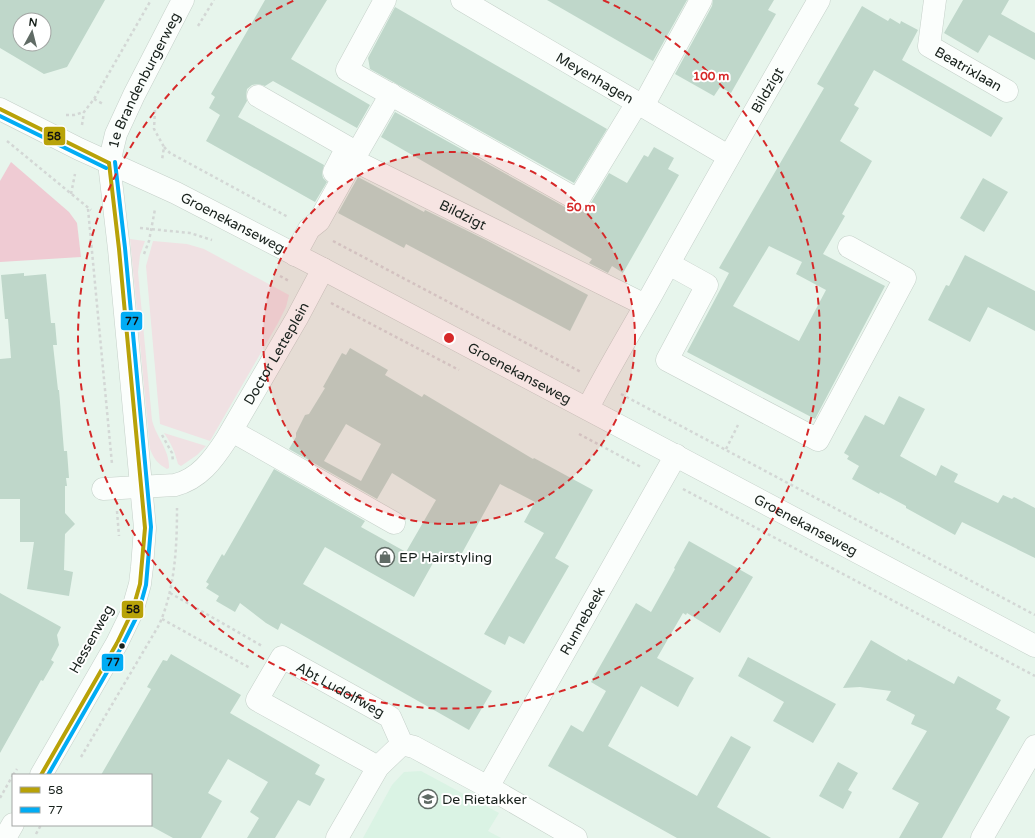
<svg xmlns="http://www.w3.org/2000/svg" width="1035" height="838" font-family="'Varela Round',sans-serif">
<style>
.built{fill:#daf3e4}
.green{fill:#f0e1e3}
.forest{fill:#efcbd3}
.building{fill:#bfd7ca;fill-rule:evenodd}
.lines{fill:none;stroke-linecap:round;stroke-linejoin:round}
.minor-casing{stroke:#c5d0c9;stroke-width:23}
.major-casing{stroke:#c5d0c9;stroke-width:23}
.path{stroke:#d3d7d5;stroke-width:2.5;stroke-dasharray:3 3;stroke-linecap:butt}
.minor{stroke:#fbfefc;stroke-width:22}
.major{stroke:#fbfefc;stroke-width:22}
.bus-1-casing{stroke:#fff;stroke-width:7}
.bus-2-casing{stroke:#fff;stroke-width:7}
.bus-1{stroke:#b8a208;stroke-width:4}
.bus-2{stroke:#01acf4;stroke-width:4}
.ring{fill:none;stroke:#d62828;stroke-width:2;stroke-dasharray:7 5}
.bus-dot{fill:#18211c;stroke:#fff;stroke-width:1.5}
.labels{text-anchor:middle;stroke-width:4;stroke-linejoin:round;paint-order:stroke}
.street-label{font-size:14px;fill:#18211c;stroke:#fff}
.poi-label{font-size:14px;fill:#18211c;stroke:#fff;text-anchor:start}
.centre{fill:#d62828;stroke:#fff;stroke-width:2}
.ring-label{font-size:12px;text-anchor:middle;font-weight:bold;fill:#d62828;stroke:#fff;stroke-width:4;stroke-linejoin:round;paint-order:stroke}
.line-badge{stroke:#fff;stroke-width:1.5}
.pale-badge-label{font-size:11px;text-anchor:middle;font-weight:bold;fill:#111}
</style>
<rect width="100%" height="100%" fill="#e7f5ec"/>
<polygon class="built" points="421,771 499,813 488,831 501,838 363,838 392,785 404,772"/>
<g class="green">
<path d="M130 239 145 241 140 255 138 272 152 420C156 437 170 450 169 468L167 469C158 464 154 459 150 449Z"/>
<polygon points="153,241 187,244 204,249 289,295 286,307 278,323 210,441 160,424 146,266"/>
<path d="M164 433 206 446 197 455 181 466 178 464C175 452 171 443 164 433Z"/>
</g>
<polygon class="forest" points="11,162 69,212 77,223 81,257 0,262 0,181"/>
<g class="building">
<path d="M0 0H105L67 67 44 74 0 48ZM20 20H44V44H20Z"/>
<polygon points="265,0 327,0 291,59 370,105 357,128 273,81 265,86 258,84 252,85 247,89 246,96 247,101 238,117 324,165 322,173 323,178 327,182 315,202 206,141 220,115 209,108 215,97 211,94"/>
<polygon points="547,0 687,0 653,61"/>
<polygon points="713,0 774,0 768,10 776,14 731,93 720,87 714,96 675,74 712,6"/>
<polygon points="963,0 1009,0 1001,14 1035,33 1035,60 989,35 978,53 944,33"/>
<path d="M862 6 888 21 890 18 900 24 901 21 918 30 902 60 1003 118 991 137 874 70 854 105 859 108 840 141 872 161 842 214 845 216 823 254 885 286 815 419 687 352 729 273 719 268 824 88 817 84ZM769 246 802 262 796 274 826 290 799 341 733 306Z"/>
<polygon points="395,7 607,129 574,183 370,69 368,58"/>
<polygon points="395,112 572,211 578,212 584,211 589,206 609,173 627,183 644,155 648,157 654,147 674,158 668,169 679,175 623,273 612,266 608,273 589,263 592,259 381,137"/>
<polygon points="358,177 424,212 425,210 486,240 588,295 570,331 406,244 404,248 338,213"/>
<polygon points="983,178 1008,192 984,232 960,218"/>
<polygon points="965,255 1035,291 1035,331 988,307 970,342 928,320 946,285 949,286"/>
<polygon points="24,273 24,276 46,274 51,323 55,323 57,345 53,345 58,390 59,390 64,451 67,451 69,478 66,478 67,486 65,486 65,513 75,524 65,534 64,570 73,572 69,596 27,589 34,542 20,542 20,499 0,499 0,359 11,358 8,319 5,319 1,275"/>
<path d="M350 348 388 370 385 375 422 397 424 394 533 459 534 458 593 490 555 558 569 566 524 644 509 636 505 645 484 634 544 533 524 522 535 502 500 484 456 564 438 554 414 597 325 547 303 584 492 691 469 730 281 623 278 630 266 623 240 603 235 612 216 601 219 596 206 588 209 584 206 582 222 554 224 556 274 469 365 521 361 527 406 552 436 500 392 473 377 499 289 449 296 437V433L305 415 309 414 325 388 323 387 342 353 346 355ZM346 424 381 444 361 481 324 461Z"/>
<polygon points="899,396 925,409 900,456 936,476 941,465 958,474 954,482 998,503 1003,495 1012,499 1014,497 1035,508 1035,558 962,522 955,535 906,508 906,506 880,492 879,494 852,479 859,466 847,459 849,456 844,453 865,415 884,425"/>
<polygon points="689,541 753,577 720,633 687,613 686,615 683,613 657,658 694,678 689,686 678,707 641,686 608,746 697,796 731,736 751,747 717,807 771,838 677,838 548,766 571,725 583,732 606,691 591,682 636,603 651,612 675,569 674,568"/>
<polygon points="0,593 61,627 57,635 59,645 51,660 54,662 43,681 41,680 0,753"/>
<polygon points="871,640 907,661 908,659 954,684 958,676 1001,700 996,709 1010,717 942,838 899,838 919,803 892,789 927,731 911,724 915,715 886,700 891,691 860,687 843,688"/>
<polygon points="171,654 241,695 230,713 320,765 315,774 325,779 310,806 298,800 275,838 247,838 259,818 250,812 268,782 228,759 208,793 222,801 201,838 173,838 151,826 151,775 101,775 151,689 147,687 163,660 167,661"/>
<polygon points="748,657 836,704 813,743 773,721 784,702 738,676"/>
<polygon points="838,762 858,773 848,790 852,792 843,809 819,796"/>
</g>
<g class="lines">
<defs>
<g id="minor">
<polyline points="385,0 347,70 578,200 637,103"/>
<path id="s1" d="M462 0 728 156"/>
<path id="s2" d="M935 0 929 46 1007 91"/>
<polyline points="258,96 347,147 334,172"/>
<polyline points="643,106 701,0"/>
<polyline points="353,160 391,94"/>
<path id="s3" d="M295 255 309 229 319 221 353 160 645 305"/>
<polyline points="669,264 707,285 667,360 818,440 905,278 849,247"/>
<path id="s4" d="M588 408C608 369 631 331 653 292 707 194 763 97 819 0"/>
<polyline points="232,431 394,523"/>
<path id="s5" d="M103 489 175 485C199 479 213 460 226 440L297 318 323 269"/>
<path id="s6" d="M378 767 257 700 282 657 390 717 402 744 414 747 488 787 576 838"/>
<path id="s7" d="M41 775 117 643 132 612 140 584 142 567 145 528 119 249 109 163 116 134 134 95 183 0"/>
<path id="s8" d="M488 787 676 455"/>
<polyline points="5,838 13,824"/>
<polyline points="337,838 378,767 402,744"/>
<polyline points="982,838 1035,746"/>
</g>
<g id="major">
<path id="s9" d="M0 109 79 149 176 193 323 269 1035 646"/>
</g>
</defs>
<use href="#minor" class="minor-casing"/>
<use href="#major" class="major-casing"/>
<g class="path">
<polyline points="198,26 214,0"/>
<polyline points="94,99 103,104"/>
<polyline points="155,110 154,129 164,147 162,160"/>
<polyline points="66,115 74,115 84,112"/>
<polyline points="82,125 84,112 94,99 151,0"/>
<polyline points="7,141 91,210"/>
<polyline points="164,147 170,153 288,217"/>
<polyline points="71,194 75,174"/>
<polyline points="88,209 112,464"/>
<polyline points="140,228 190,233 212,240"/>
<polyline points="333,241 581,372"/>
<polyline points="144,254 149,241 155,209"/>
<polyline points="280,276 289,281"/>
<polyline points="331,303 459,370"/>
<polyline points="621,394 1035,615"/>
<polyline points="579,434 641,467"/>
<polyline points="162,435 172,453 173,461"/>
<polyline points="726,449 738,425"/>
<polyline points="683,489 1035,676"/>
<polyline points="117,511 119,536"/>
<polyline points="170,593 262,646"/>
<polyline points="162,619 250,668"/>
<path d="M81 757 159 625C175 589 177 547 177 508"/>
<polyline points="13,775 17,769"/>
<polyline points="0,798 13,775"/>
<polyline points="36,834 41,825"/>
</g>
<use href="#minor" class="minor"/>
<use href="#major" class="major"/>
<defs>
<g id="bus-1">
<polyline points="0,109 109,163"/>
<polyline points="41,775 117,643 132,612 140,584 145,528 119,249 109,163"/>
</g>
<g id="bus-2">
<polyline points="0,116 106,168"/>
<polyline points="48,775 122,646 138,614 146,585 151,527 125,248 115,162"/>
</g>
</defs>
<use href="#bus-1" class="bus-1-casing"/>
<use href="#bus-2" class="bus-2-casing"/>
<use href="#bus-1" class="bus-1"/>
<use href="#bus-2" class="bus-2"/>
</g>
<circle cx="449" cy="338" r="186" fill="#d62828" fill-opacity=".12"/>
<g class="ring">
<circle cx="449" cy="338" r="186"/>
<path d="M603 0A371 371 0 1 1 295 0"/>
</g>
<defs>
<symbol id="shop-ring" viewBox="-11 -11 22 22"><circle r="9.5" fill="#fff" stroke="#606b65" stroke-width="1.5"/><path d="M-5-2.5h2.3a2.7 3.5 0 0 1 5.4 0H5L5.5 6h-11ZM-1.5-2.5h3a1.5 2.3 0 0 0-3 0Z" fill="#606b65"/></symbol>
<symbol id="school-ring" viewBox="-11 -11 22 22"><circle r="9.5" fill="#fff" stroke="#606b65" stroke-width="1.5"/><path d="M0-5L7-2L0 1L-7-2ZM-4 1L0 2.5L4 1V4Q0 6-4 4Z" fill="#606b65"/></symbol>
</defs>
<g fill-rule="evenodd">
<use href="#shop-ring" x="374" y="546" width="22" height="22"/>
<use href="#school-ring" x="417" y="788" width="22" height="22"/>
</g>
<circle class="bus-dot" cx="122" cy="646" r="3.5"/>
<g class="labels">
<g class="street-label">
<text dy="5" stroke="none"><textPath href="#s2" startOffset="92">Beatrixlaan</textPath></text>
<text dy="5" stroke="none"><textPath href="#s1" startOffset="154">Meyenhagen</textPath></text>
<text dy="5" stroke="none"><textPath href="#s7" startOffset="729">1e Brandenburgerweg</textPath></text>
<text dy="5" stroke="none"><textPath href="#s4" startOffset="365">Bildzigt</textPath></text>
<text dy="5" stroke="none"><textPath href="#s3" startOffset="235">Bildzigt</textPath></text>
<text dy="5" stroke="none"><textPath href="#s9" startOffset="259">Groenekanseweg</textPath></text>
<text dy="5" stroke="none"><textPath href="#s5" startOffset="242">Doctor Letteplein</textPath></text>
<text dy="5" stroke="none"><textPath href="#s9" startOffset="583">Groenekanseweg</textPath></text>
<text dy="5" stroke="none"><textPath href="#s9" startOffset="907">Groenekanseweg</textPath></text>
<text dy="5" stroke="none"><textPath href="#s8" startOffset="191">Runnebeek</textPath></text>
<text transform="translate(91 639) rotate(-61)" y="5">Hessenweg</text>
<text dy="5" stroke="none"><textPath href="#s6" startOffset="255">Abt Ludolfweg</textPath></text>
</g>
<g class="poi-label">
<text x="399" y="562">EP Hairstyling</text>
<text x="442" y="804">De Rietakker</text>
</g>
</g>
<circle cx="449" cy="338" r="6" class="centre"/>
<g class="ring-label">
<text x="711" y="80">100 m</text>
<text x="581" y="211">50 m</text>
</g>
<g class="line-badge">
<rect x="43" y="126" width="23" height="20" rx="4" fill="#b8a208"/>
<rect x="120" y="311" width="23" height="20" rx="4" fill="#01acf4"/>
<rect x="121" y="600" width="23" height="19" rx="4" fill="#b8a208"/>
<rect x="101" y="653" width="23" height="19" rx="4" fill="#01acf4"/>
</g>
<g class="pale-badge-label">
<text x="54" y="140">58</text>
<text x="132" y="325">77</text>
<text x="133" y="613">58</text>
<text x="113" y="666">77</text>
</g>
<rect x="12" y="774" width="140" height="52" fill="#ffffff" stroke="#a3a6a4"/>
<rect x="20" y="787" width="20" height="6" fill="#b8a208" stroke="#a3a6a4"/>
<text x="48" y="794" font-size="12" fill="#18211c">58</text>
<rect x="20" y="807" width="20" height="6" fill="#01acf4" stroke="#a3a6a4"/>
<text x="48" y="814" font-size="12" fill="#18211c">77</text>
<g transform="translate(32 32) rotate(7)"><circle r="19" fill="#ffffff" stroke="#a3a6a4"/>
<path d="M0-3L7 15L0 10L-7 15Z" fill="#606b65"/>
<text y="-6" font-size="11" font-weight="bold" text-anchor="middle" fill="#18211c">N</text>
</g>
</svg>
